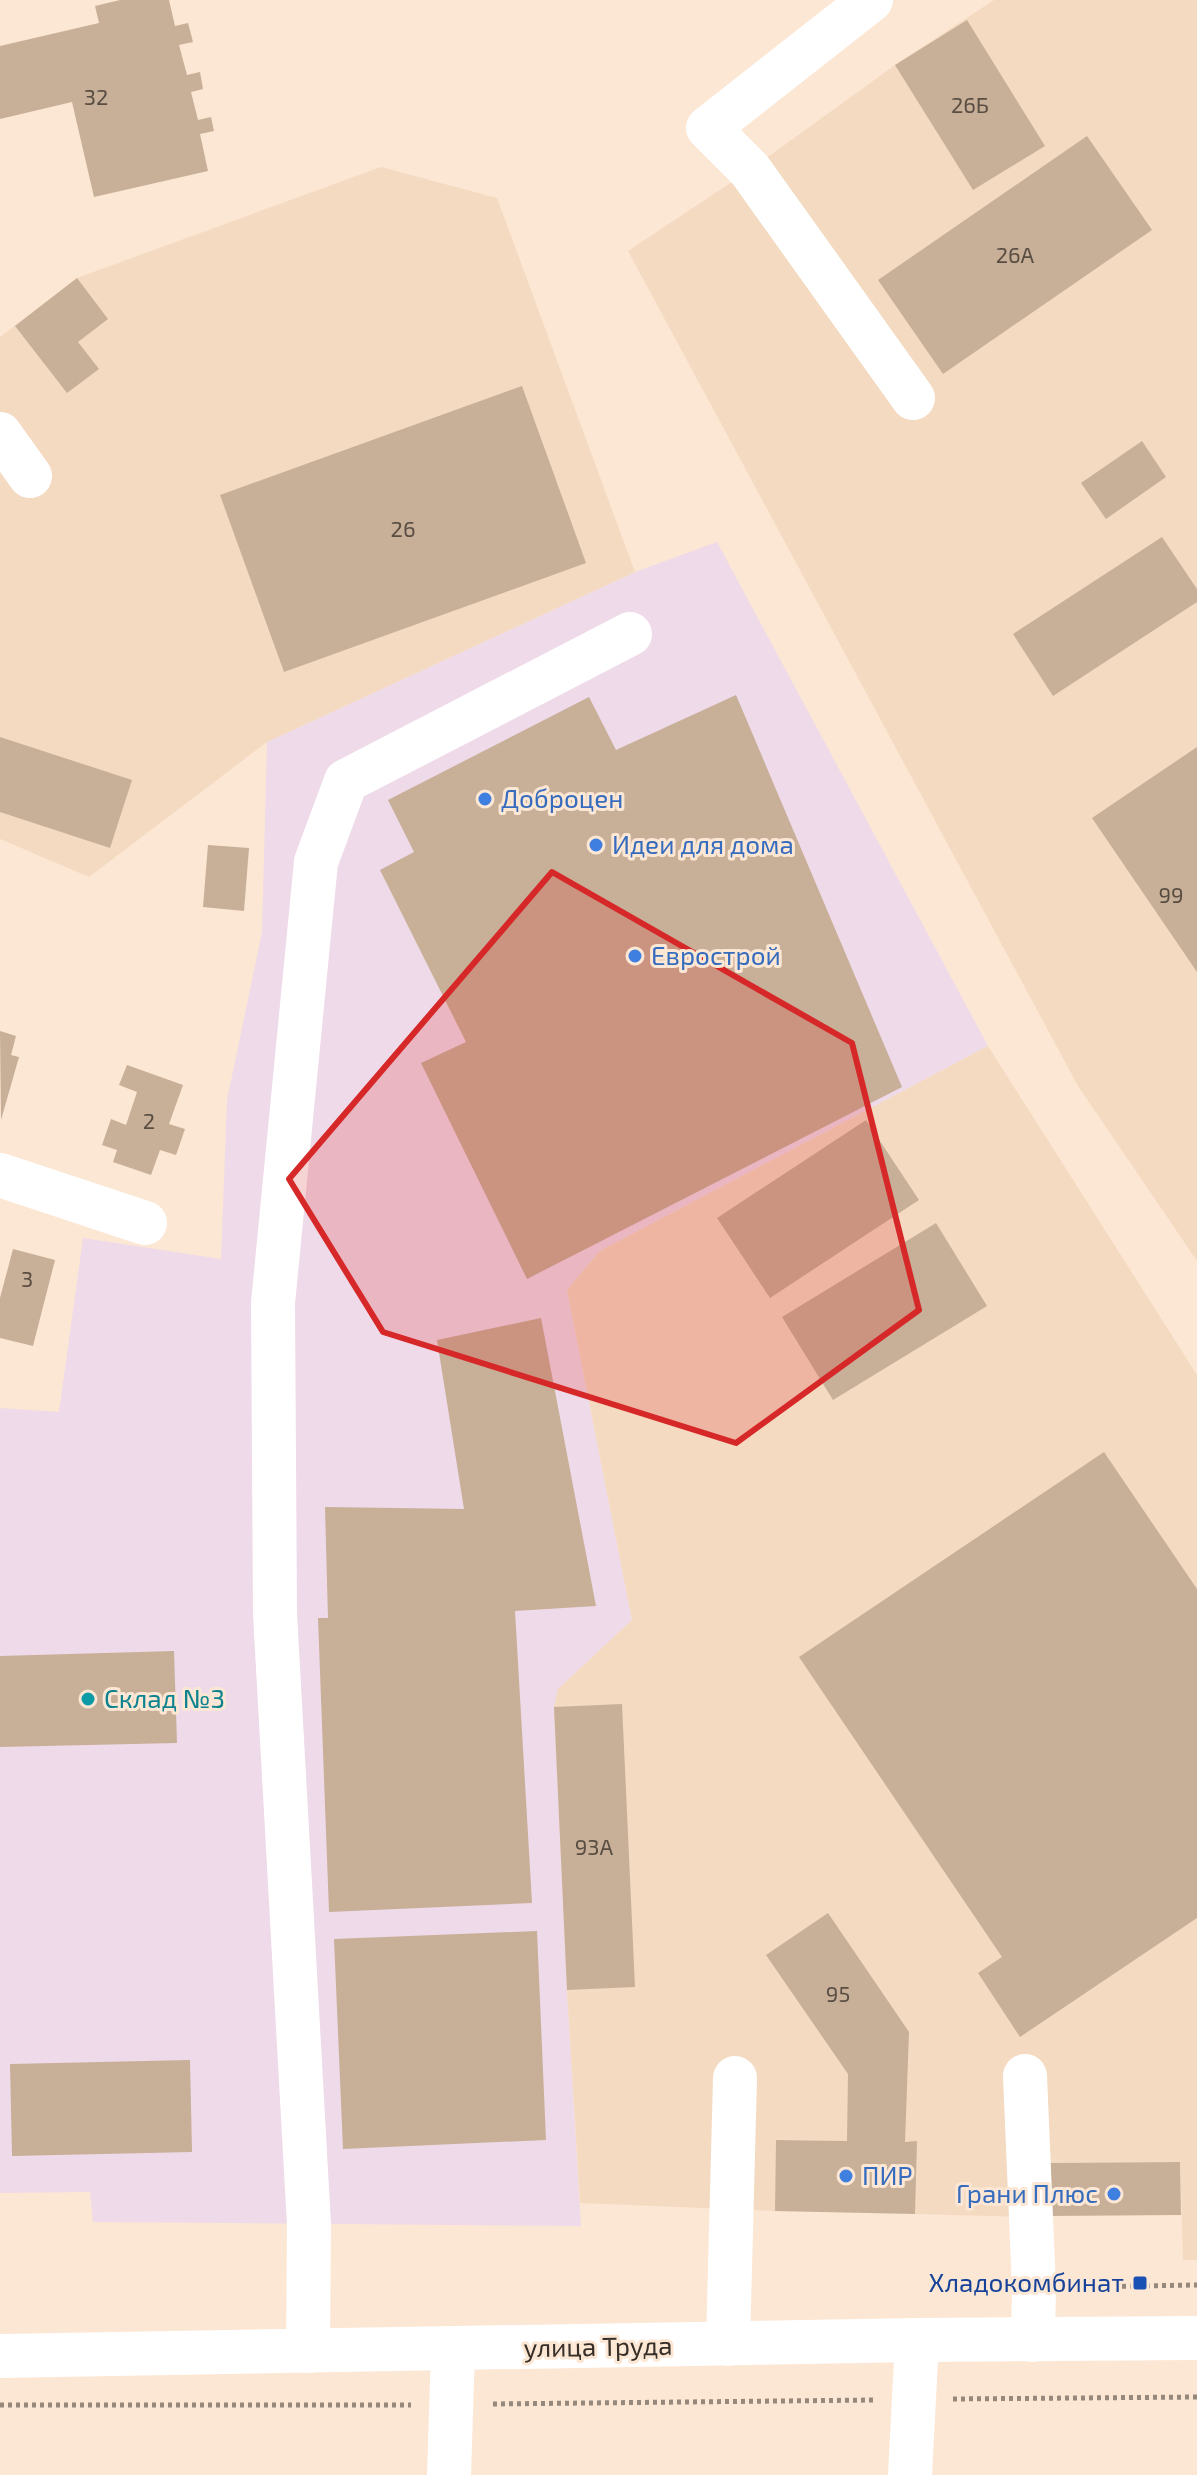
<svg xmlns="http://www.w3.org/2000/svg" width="1197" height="2475" font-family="'Exo 2',sans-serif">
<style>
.commercial{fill:#efdae9}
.built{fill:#f4dac1}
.building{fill:#c8af98}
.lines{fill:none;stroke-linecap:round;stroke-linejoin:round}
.path{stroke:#96887b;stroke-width:5;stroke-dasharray:4 4;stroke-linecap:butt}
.minor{stroke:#fff;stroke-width:44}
.marked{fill:#d62828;fill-opacity:0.2;stroke:#d62828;stroke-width:6;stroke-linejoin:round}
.shop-dot{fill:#3f7fe0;stroke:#fce7d4;stroke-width:3}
.culture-dot{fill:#0f9aa8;stroke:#fce7d4;stroke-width:3}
.transit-dot{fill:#1a4fb4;stroke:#fce7d4;stroke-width:3}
.labels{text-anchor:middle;stroke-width:6;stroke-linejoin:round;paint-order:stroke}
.number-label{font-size:22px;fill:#5a4e43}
.shop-label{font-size:26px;fill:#366cbe;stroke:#fce7d4;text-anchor:start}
.culture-label{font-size:26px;fill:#0d838f;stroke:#fce7d4;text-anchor:start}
.transit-label{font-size:26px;fill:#164399;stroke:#fce7d4;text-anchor:end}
.street-label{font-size:26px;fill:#362e27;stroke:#fce7d4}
</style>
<rect width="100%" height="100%" fill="#fce7d4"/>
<polygon class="commercial" points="717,542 988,1046 600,1251 567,1290 632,1620 558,1689 567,1990 581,2226 93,2222 90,2192 0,2193 0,1408 59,1412 83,1238 221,1259 227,1100 262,932 267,742 635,572"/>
<g class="built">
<polygon points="994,0 1197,0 1197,1261 1078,1086 628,251 750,170 895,65"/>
<polygon points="381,167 497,198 635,572 267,742 89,877 0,839 0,337 77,278"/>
<polygon points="988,1046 1197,1375 1197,2260 1183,2260 1180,2162 1048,2163 1029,2217 915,2214 916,2142 777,2140 775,2211 580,2203 567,1990 554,1707 558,1689 632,1620 567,1290 600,1251"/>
</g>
<g class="building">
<polygon points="120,0 169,0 175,26 188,23 193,42 179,45 187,75 200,72 203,89 191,92 198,120 211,117 214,131 200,134 208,171 94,197 72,102 0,119 0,46 99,23 95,6"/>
<polygon points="967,20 1045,146 973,190 895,65"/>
<polygon points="1087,136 1152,230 943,374 878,280"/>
<polygon points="77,278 108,319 78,342 99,369 67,393 15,326"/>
<polygon points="522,386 586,563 284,672 220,495"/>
<polygon points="1142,441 1166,477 1106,519 1081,483"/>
<polygon points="1162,537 1197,589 1197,602 1053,696 1013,634"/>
<polygon points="736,695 902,1087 527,1279 421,1063 466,1042 380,870 414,852 388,800 589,697 616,750"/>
<polygon points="0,737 132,780 110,848 0,812"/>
<polygon points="1197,747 1197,972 1092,818"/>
<polygon points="208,845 249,848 244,911 203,907"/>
<polygon points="0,1031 16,1036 11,1055 19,1057 1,1120"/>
<polygon points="127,1065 183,1085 169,1124 185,1129 176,1155 160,1150 151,1175 113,1162 117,1150 102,1145 111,1119 126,1125 137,1092 119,1085"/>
<polygon points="866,1120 919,1200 770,1298 717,1218"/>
<polygon points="936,1223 987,1306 833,1400 782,1317"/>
<polygon points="13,1249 55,1260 33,1346 0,1338 0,1298"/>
<polygon points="541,1318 596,1606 515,1611 532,1903 329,1912 318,1618 328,1618 325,1507 464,1509 437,1340"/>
<polygon points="1104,1452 1197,1589 1197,1918 1020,2037 978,1973 1002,1957 799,1657"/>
<polygon points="174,1651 177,1743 0,1747 0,1656"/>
<polygon points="622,1704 635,1987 567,1990 554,1707"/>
<polygon points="828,1913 909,2032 905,2142 917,2141 915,2214 775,2211 776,2140 847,2141 848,2074 766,1955"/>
<polygon points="537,1931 546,2140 343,2149 334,1939"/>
<polygon points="190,2060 192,2152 12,2156 10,2064"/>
<polygon points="1180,2162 1181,2215 1048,2216 1048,2163"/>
</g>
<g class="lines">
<g class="path">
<polyline points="1074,2287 1197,2285"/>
<polyline points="953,2399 1197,2397"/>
<polyline points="493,2404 875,2400"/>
<polyline points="0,2405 411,2405"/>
</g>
<g class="minor">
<polyline points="871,0 708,128 750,170 913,398"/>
<polyline points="0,434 30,476"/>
<polyline points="0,1175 145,1223"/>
<polyline points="1025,2076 1034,2288 1033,2340"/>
<polyline points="728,2344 735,2078"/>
<polyline points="308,2351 309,2225 275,1614 273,1303 316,862 346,781 630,634"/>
<polyline points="0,2356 917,2340 1197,2338"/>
<polyline points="449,2475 453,2350"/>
<polyline points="910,2475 917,2340"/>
</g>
</g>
<path class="marked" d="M552 872 852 1043 919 1310 736 1443 383 1332 289 1179Z"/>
<g class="shop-dot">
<circle cx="485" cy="799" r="8"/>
<circle cx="596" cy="845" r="8"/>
<circle cx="635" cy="956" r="8"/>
<circle cx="846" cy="2176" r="8"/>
<circle cx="1114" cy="2194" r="8"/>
</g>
<circle class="culture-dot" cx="88" cy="1699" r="8"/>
<rect class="transit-dot" x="1132" y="2275" width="16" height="16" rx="4"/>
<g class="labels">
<g class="number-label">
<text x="96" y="105">32</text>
<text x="970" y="113">26Б</text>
<text x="1015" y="263">26А</text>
<text x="403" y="537">26</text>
<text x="1171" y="903">99</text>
<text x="149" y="1129">2</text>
<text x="27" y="1287">3</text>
<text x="594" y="1855">93А</text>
<text x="838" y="2002">95</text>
</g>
<g class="shop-label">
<text x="501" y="808">Доброцен</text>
<text x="612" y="854">Идеи для дома</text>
<text x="651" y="965">Еврострой</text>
<text x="862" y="2185">ПИР</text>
<text x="1098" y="2203" text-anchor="end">Грани Плюс</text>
</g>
<g class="culture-label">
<text x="104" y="1708">Склад №3</text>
</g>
<g class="transit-label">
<text x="1124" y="2292">Хладокомбинат</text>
</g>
<g class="street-label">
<text transform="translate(598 2347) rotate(-1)" y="9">улица Труда</text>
</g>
</g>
</svg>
